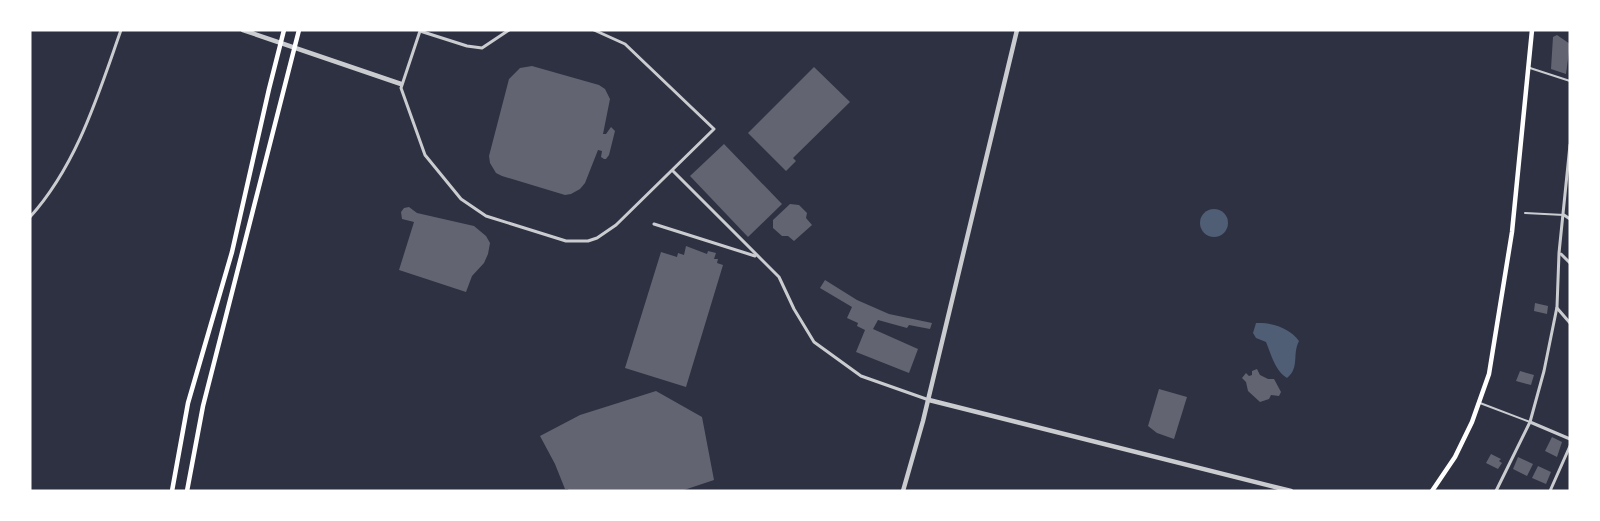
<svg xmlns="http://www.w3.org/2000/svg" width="1600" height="521" font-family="Ubuntu,sans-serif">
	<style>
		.water { fill: #4f5d75 }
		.building { fill: #626471 }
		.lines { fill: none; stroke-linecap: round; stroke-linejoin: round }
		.pedestrian { stroke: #caccd0; stroke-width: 2 }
		.minor { stroke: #caccd0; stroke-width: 3 }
		.tertiary { stroke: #caccd0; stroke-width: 4.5 }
		.secondary { stroke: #fff; stroke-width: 4.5 }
	</style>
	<rect width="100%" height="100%" fill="#2d3142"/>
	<g class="water">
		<circle cx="1214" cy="223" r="14"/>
		<path d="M1256,323C1271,322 1290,328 1299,341C1292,354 1300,368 1287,378C1275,371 1271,354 1266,342L1256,338L1253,333Z"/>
	</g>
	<g class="building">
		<polygon points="1557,35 1570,44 1566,74 1551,69 1553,37"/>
		<polygon points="532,66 599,85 605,89 610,99 603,134 606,134 611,127 615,131 609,155 606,159 604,159 601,157 602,151 598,150 585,183 580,189 571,194 565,195 502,176 496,173 490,163 489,156 509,79 520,68"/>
		<polygon points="814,67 850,102 793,158 796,161 786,171 748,133"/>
		<polygon points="724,144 782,204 748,237 690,176"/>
		<polygon points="790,204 799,205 807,213 806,218 812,225 794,241 788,236 782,236 773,228 773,220"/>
		<polygon points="409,207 417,213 474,226 486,236 490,243 488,254 484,263 472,276 466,292 399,270 414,222 402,219 401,212 404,208"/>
		<polygon points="686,246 707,254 708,251 716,253 714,259 718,259 717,263 723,265 686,387 625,368 661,252 677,257 678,253 684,255"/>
		<polygon points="825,280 857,300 889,314 932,323 930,329 909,325 907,328 878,320 873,329 918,349 909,373 856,352 865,330 857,326 858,323 847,318 852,307 820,288"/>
		<polygon points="1535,303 1548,306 1547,314 1534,311"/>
		<polygon points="1257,369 1260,375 1268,379 1274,379 1281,392 1279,396 1271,395 1269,399 1260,402 1248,391 1246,382 1242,378 1246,373 1249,376 1252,375 1252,371"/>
		<polygon points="1520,371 1534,375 1531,385 1516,381"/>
		<polygon points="1159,389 1187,397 1174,439 1157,433 1148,426"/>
		<polygon points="656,391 702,417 714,480 681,491 569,491 568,489 565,489 555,464 540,436 580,415"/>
		<polygon points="1552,437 1562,442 1557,457 1545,451"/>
		<polygon points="1491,454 1501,459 1499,461 1502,463 1498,469 1486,463"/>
		<polygon points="1518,457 1533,464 1527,476 1513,469"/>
		<polygon points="1538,466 1551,472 1546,484 1532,478"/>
	</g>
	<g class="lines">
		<g class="pedestrian">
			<polyline points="1530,68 1570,81"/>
			<polyline points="1525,213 1564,215"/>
			<polyline points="1480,403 1530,422"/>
		</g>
		<g class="minor">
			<polyline points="509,30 482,48 467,46 420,31 401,88 425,155 461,199 486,216 566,241 588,241 597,238 616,225 714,129 625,44 594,30"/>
			<polyline points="673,171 779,277 794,309 814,342 861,376 929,400"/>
			<polyline points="1564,215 1570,219"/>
			<path d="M30,217C77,165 98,95 121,30"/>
			<polyline points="654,224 755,256"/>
			<polyline points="1561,254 1570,263"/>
			<polyline points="1557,308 1570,323"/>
			<polyline points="1530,422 1570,439"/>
			<polyline points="1496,491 1530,422 1544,371 1557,307 1559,253 1570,145"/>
			<polyline points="1550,491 1570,446"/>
		</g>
		<g class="tertiary">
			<polyline points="243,30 401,84"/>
			<polyline points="929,400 1291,491"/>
			<polyline points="903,491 923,421 1017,30"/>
		</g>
		<g class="secondary">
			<polyline points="172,491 188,403 232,252 269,89 284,30"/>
			<polyline points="187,491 203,406 299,30"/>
			<polyline points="1432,491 1455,457 1472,422 1489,374 1512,232 1532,30"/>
		</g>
	</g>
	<rect width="1600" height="521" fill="none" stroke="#ffffff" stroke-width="63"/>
</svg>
